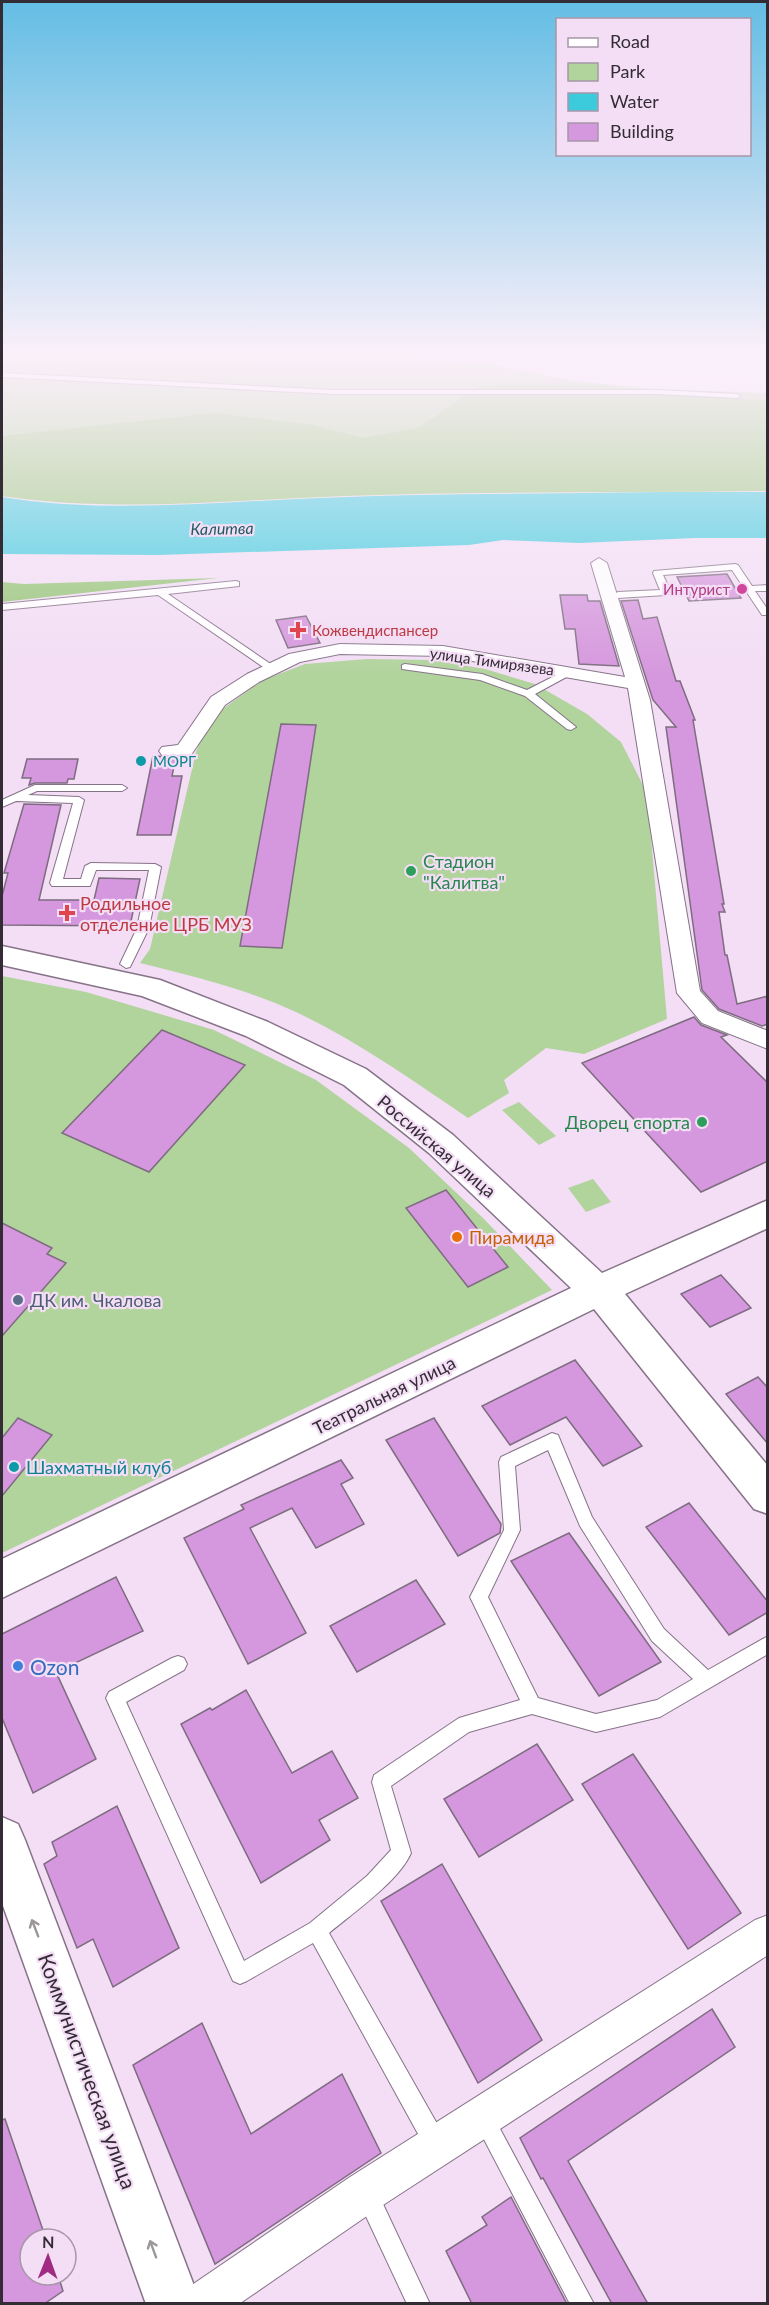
<svg xmlns="http://www.w3.org/2000/svg" width="769" height="2305" font-family="Lato,sans-serif">
	<style>
		.green { fill: #b1d39c }
		.forest { fill: #95c576 }
		.water { fill: #3ccadd }
		.building { fill: #d597dd; stroke: #7e6c80; stroke-width: 1.5 }
		.lines { fill: none; stroke-linecap: round; stroke-linejoin: round }
		.service-casing { stroke: #867388; stroke-width: 2 }
		.minor-casing { stroke: #867388; stroke-width: 2 }
		.tertiary-casing { stroke: #867388; stroke-width: 3 }
		.secondary-casing { stroke: #867388; stroke-width: 3 }
		.service { fill: #fff; fill-rule: evenodd }
		.minor { fill: #fff; fill-rule: evenodd }
		.tertiary { fill: #fff; fill-rule: evenodd }
		.secondary { fill: #fff; fill-rule: evenodd }
		.oneway { stroke: #9a969a }
		.hotel-dot { fill: #d1479c; stroke: #f3def5; stroke-width: 2 }
		.health-dot { fill: #e0444e; stroke: #f3def5; stroke-width: 2 }
		.culture-dot { fill: #0f9aa8; stroke: #f3def5; stroke-width: 2 }
		.leisure-dot { fill: #2e9e5b; stroke: #f3def5; stroke-width: 2 }
		.food-dot { fill: #e8710a; stroke: #f3def5; stroke-width: 2 }
		.service-dot { fill: #5c6f8a; stroke: #f3def5; stroke-width: 2 }
		.shop-dot { fill: #3f7fe0; stroke: #f3def5; stroke-width: 2 }
		.labels { text-anchor: middle; dominant-baseline: central; stroke-width: 4.5; stroke-linejoin: round; paint-order: stroke }
		.far-hotel-label { font-size: 15px; fill: #b23c85; stroke: #f3def5; text-anchor: end }
		.far-health-label { font-size: 15px; fill: #be3a42; stroke: #f3def5; text-anchor: start }
		.far-street-label { font-size: 15px; fill: #342c35; stroke: #f3def5 }
		.far-culture-label { font-size: 15px; fill: #0d838f; stroke: #f3def5; text-anchor: start }
		.far-water-label { font-size: 16px; font-style: italic; fill: #215a62; stroke: #f3def5 }
		.leisure-label { font-size: 18px; fill: #27864d; stroke: #f3def5; text-anchor: start }
		.health-label { font-size: 18px; fill: #be3a42; stroke: #f3def5; text-anchor: start }
		.street-label { font-size: 18px; fill: #342c35; stroke: #f3def5 }
		.food-label { font-size: 18px; fill: #c56008; stroke: #f3def5; text-anchor: start }
		.service-label { font-size: 18px; fill: #4e5e75; stroke: #f3def5; text-anchor: start }
		.culture-label { font-size: 18px; fill: #0d838f; stroke: #f3def5; text-anchor: start }
		.near-shop-label { font-size: 21px; fill: #366cbe; stroke: #f3def5; text-anchor: start }
		.near-street-label { font-size: 21px; fill: #342c35; stroke: #f3def5 }
	</style>
	<rect width="100%" height="100%" fill="#f3def5"/>
	<g class="green">
		<polygon points="2,355 370,356 489,364 574,381 656,389 767,393 767,487 443,491 178,503 78,503 2,496"/>
		<path d="M367,659L433,660L485,669L535,684L587,714L621,742L647,793L667,1019L584,1054L546,1048L504,1080L509,1093L468,1118C412,1080 357,1041 296,1012C247,989 192,976 140,963L150,949L196,752L204,732L217,713L263,680L305,664Z"/>
		<polygon points="2,976 86,992 214,1030 316,1080 409,1148 483,1218 552,1290 2,1553"/>
		<polygon points="519,1102 556,1136 539,1145 502,1110"/>
		<polygon points="593,1179 611,1202 586,1212 568,1188"/>
	</g>
	<g class="forest">
		<path d="M590,384L710,397L767,401V491C627,493 486,491 346,496C231,500 115,513 2,496V436L214,413L313,425L363,438L418,428L480,386Z"/>
		<polygon points="218,578 2,602 2,582 24,584"/>
	</g>
	<path class="water" d="M662,492H767V538H695L579,543L503,540L469,545L159,555L2,554V497C106,514 215,502 320,498C434,493 548,494 662,492Z"/>
	<g class="building">
		<polygon points="727,574 741,598 689,601 677,577"/>
		<polygon points="560,595 587,595 588,601 600,601 619,666 579,664 575,629 565,629"/>
		<polygon points="638,600 643,619 657,617 676,681 680,681 695,720 693,720 724,904 722,904 725,912 719,912 725,955 727,955 737,1004 768,996 768,1024 762,1026 719,1009 702,990 666,727 676,727 653,700 621,601"/>
		<polygon points="306,616 320,643 288,648 276,620"/>
		<polygon points="281,724 316,725 282,948 240,946"/>
		<polygon points="153,756 176,757 172,776 182,776 171,835 137,835"/>
		<polygon points="27,759 78,759 74,779 68,779 67,783 35,783 29,785 31,778 22,778"/>
		<polygon points="24,804 61,805 39,900 94,900 99,878 140,879 130,926 2,925 2,896 8,873 4,873"/>
		<polygon points="694,1017 701,1025 727,1035 721,1037 768,1083 768,1161 701,1192 582,1063"/>
		<polygon points="162,1030 245,1065 149,1172 62,1133"/>
		<polygon points="446,1190 508,1267 468,1287 406,1208"/>
		<polygon points="2,1223 52,1248 47,1254 66,1263 2,1336"/>
		<polygon points="721,1275 751,1308 710,1327 681,1294"/>
		<polygon points="575,1360 642,1446 603,1466 566,1417 510,1445 482,1406"/>
		<polygon points="758,1377 768,1388 768,1444 726,1394"/>
		<polygon points="18,1418 52,1435 2,1496 2,1438"/>
		<polygon points="434,1418 501,1524 500,1533 458,1556 386,1440"/>
		<polygon points="341,1460 353,1478 341,1484 364,1524 316,1548 292,1508 250,1528 306,1633 248,1664 184,1538 244,1509 241,1505"/>
		<polygon points="689,1503 768,1602 768,1612 729,1635 646,1527"/>
		<polygon points="569,1533 661,1662 599,1696 511,1561"/>
		<polygon points="116,1577 143,1631 56,1672 96,1759 33,1793 2,1718 2,1634"/>
		<polygon points="416,1580 445,1624 357,1672 330,1626"/>
		<polygon points="246,1690 292,1773 332,1751 358,1798 319,1820 330,1840 261,1883 181,1724 210,1708 212,1710"/>
		<polygon points="537,1744 573,1800 479,1857 444,1799"/>
		<polygon points="633,1754 741,1913 688,1949 582,1784"/>
		<polygon points="117,1806 179,1948 113,1987 93,1939 77,1948 44,1864 57,1856 52,1842"/>
		<polygon points="442,1864 542,2040 478,2083 381,1901"/>
		<polygon points="712,2009 735,2047 568,2161 648,2304 612,2304 543,2178 541,2179 520,2138"/>
		<polygon points="202,2023 251,2134 342,2074 381,2153 215,2264 133,2065"/>
		<polygon points="5,2119 46,2239 30,2239 30,2275 58,2275 63,2291 44,2304 2,2304 2,2120"/>
		<polygon points="511,2197 567,2304 472,2304 446,2251 487,2225 482,2217"/>
	</g>
	<g class="lines">
		<g class="service-casing">
			<g id="service">
				<polygon points="2,373 334,390 658,390 737,394 741,396 737,398 658,394 334,394 2,377"/>
				<polygon points="735,564 738,565 752,586 768,585 768,591 755,591 768,610 768,615 762,615 732,570 663,575 671,592 666,595 618,598 613,595 618,592 660,590 653,573 654,571"/>
				<polygon points="236,581 239,582 239,586 168,594 275,667 275,671 269,671 158,595 2,610 2,604"/>
				<polygon points="405,664 482,674 527,690 566,670 572,670 572,674 535,694 576,727 571,730 567,729 525,696 480,680 402,669 402,665"/>
				<polygon points="35,785 122,785 127,788 122,791 37,791 28,795 79,797 84,800 63,879 81,879 85,866 91,863 155,864 161,867 149,928 130,967 126,968 120,964 137,928 149,870 96,870 90,886 52,886 50,883 73,803 16,801 2,807 2,800"/>
				<path d="M552,1433L558,1435L592,1517L664,1629L708,1670L768,1636V1654L660,1717L596,1732L532,1714L469,1732L391,1786L411,1853C399,1881 353,1913 329,1933L444,2136L447,2144L444,2152L436,2155L428,2152L313,1943L247,1981L240,1984L233,1981L106,1698L109,1692L172,1658L178,1656L184,1658L187,1664L184,1670L126,1702L244,1961L310,1923L367,1876L391,1850L372,1782L374,1775L459,1718L520,1700L470,1597L504,1530L499,1462L501,1457ZM548,1450L580,1526L652,1641L693,1679L657,1700L596,1714L538,1698L488,1597L520,1530L515,1466Z"/>
				<polygon points="484,2108 491,2112 594,2304 570,2304 477,2126 473,2119 477,2112"/>
				<polygon points="367,2184 375,2187 430,2304 407,2304 356,2195 359,2187"/>
			</g>
		</g>
		<g class="minor-casing">
			<g id="minor">
				<polygon points="599,558 607,563 650,700 700,991 718,1011 768,1031 768,1049 702,1023 677,993 628,688 443,656 340,654 300,662 259,682 225,705 191,755 162,755 159,751 162,747 178,745 211,697 247,674 289,654 340,644 443,646 625,677 591,563"/>
				<polygon points="768,1915 768,1955 380,2207 239,2304 180,2304 186,2289 350,2177 755,1920"/>
			</g>
		</g>
		<g class="tertiary-casing">
			<polygon id="tertiary" points="2,946 160,980 268,1022 366,1069 453,1135 602,1273 768,1200 768,1228 625,1294 768,1466 768,1514 754,1509 594,1309 2,1598 2,1559 571,1288 429,1153 344,1085 246,1036 142,996 2,965"/>
		</g>
		<g class="secondary-casing">
			<polygon id="secondary" points="2,1817 18,1824 25,1840 201,2304 146,2304 2,1903"/>
		</g>
		<use href="#service" class="service"/>
		<use href="#minor" class="minor"/>
		<use href="#tertiary" class="tertiary"/>
		<use href="#secondary" class="secondary"/>
	</g>
	<defs><path id="oneway-shaft" d="M-6 0H5M1.5-3L5.5 0L1.5 3" fill="none" stroke-width="1.6" stroke-linecap="round" stroke-linejoin="round" transform="scale(1.5)"/></defs>
	<g class="oneway">
		<use href="#oneway-shaft" transform="translate(35 1928) rotate(-111)"/>
		<use href="#oneway-shaft" transform="translate(153 2249) rotate(-110)"/>
	</g>
	<linearGradient id="sky" x2="0" y2="1"><stop stop-color="#63bde4"/><stop offset="0.52" stop-color="#faf0fa"/><stop offset="1" stop-color="#faf0fa" stop-opacity="0"/></linearGradient>
	<rect width="769" height="678" fill="url(#sky)"/>
	<circle class="hotel-dot" cx="742" cy="589" r="6"/>
	<g class="health-dot">
		<path d="M295 621h6v6h6v6h-6v6h-6v-6h-6v-6h6z"/>
		<path d="M64 904h6v6h6v6h-6v6h-6v-6h-6v-6h6z"/>
	</g>
	<g class="culture-dot">
		<circle cx="141" cy="761" r="6"/>
		<circle cx="14" cy="1467" r="6"/>
	</g>
	<g class="leisure-dot">
		<circle cx="411" cy="871" r="6"/>
		<circle cx="702" cy="1122" r="6"/>
	</g>
	<circle class="food-dot" cx="457" cy="1237" r="6"/>
	<circle class="service-dot" cx="18" cy="1300" r="6"/>
	<circle class="shop-dot" cx="18" cy="1666" r="6"/>
	<g class="labels">
		<g class="far-hotel-label">
			<text x="730" y="589">Интурист</text>
		</g>
		<g class="far-health-label">
			<text x="312" y="630">Кожвендиспансер</text>
		</g>
		<g class="far-street-label">
			<text transform="translate(492 661) rotate(8)">улица Тимирязева</text>
		</g>
		<g class="far-culture-label">
			<text x="153" y="761">МОРГ</text>
		</g>
		<g class="far-water-label">
			<text transform="translate(222 528) rotate(-1)">Калитва</text>
		</g>
		<g class="leisure-label">
			<text x="423" y="861">Стадион<tspan x="423" dy="21">"Калитва"</tspan></text>
			<text x="690" y="1122" text-anchor="end">Дворец спорта</text>
		</g>
		<g class="health-label">
			<text x="80" y="903">Родильное<tspan x="80" dy="21">отделение ЦРБ МУЗ</tspan></text>
		</g>
		<g class="street-label">
			<text transform="translate(437 1146) rotate(40)">Российская улица</text>
			<text transform="translate(384 1395) rotate(-26)">Театральная улица</text>
		</g>
		<g class="food-label">
			<text x="469" y="1237">Пирамида</text>
		</g>
		<g class="service-label">
			<text x="30" y="1300">ДК им. Чкалова</text>
		</g>
		<g class="culture-label">
			<text x="26" y="1467">Шахматный клуб</text>
		</g>
		<g class="near-shop-label">
			<text x="30" y="1666">Ozon</text>
		</g>
		<g class="near-street-label">
			<text transform="translate(88 2071) rotate(70)">Коммунистическая улица</text>
		</g>
	</g>
	<rect width="769" height="2305" fill="none" stroke="#342c35" stroke-width="6"/>
	<rect x="556" y="18" width="195" height="138" fill="#f3def5" stroke="#a797a8" stroke-width="1.5"/>
	<rect x="568" y="38" width="30" height="9" fill="#ffffff" stroke="#a797a8" stroke-width="1.5"/>
	<text x="610" y="48" font-size="18" fill="#342c35">Road</text>
	<rect x="568" y="63" width="30" height="18" fill="#b1d39c" stroke="#a797a8" stroke-width="1.5"/>
	<text x="610" y="78" font-size="18" fill="#342c35">Park</text>
	<rect x="568" y="93" width="30" height="18" fill="#3ccadd" stroke="#a797a8" stroke-width="1.5"/>
	<text x="610" y="108" font-size="18" fill="#342c35">Water</text>
	<rect x="568" y="123" width="30" height="18" fill="#d597dd" stroke="#a797a8" stroke-width="1.5"/>
	<text x="610" y="138" font-size="18" fill="#342c35">Building</text>
	<g transform="translate(48 2257) rotate(1)"><circle r="28" fill="#f3def5" stroke="#a797a8" stroke-width="1.5"/>
	<path d="M0-4.5L10 22L0 15L-10 22Z" fill="#a12a82"/>
	<text y="-9" font-size="16" font-weight="bold" text-anchor="middle" fill="#342c35">N</text>
	</g>
</svg>
